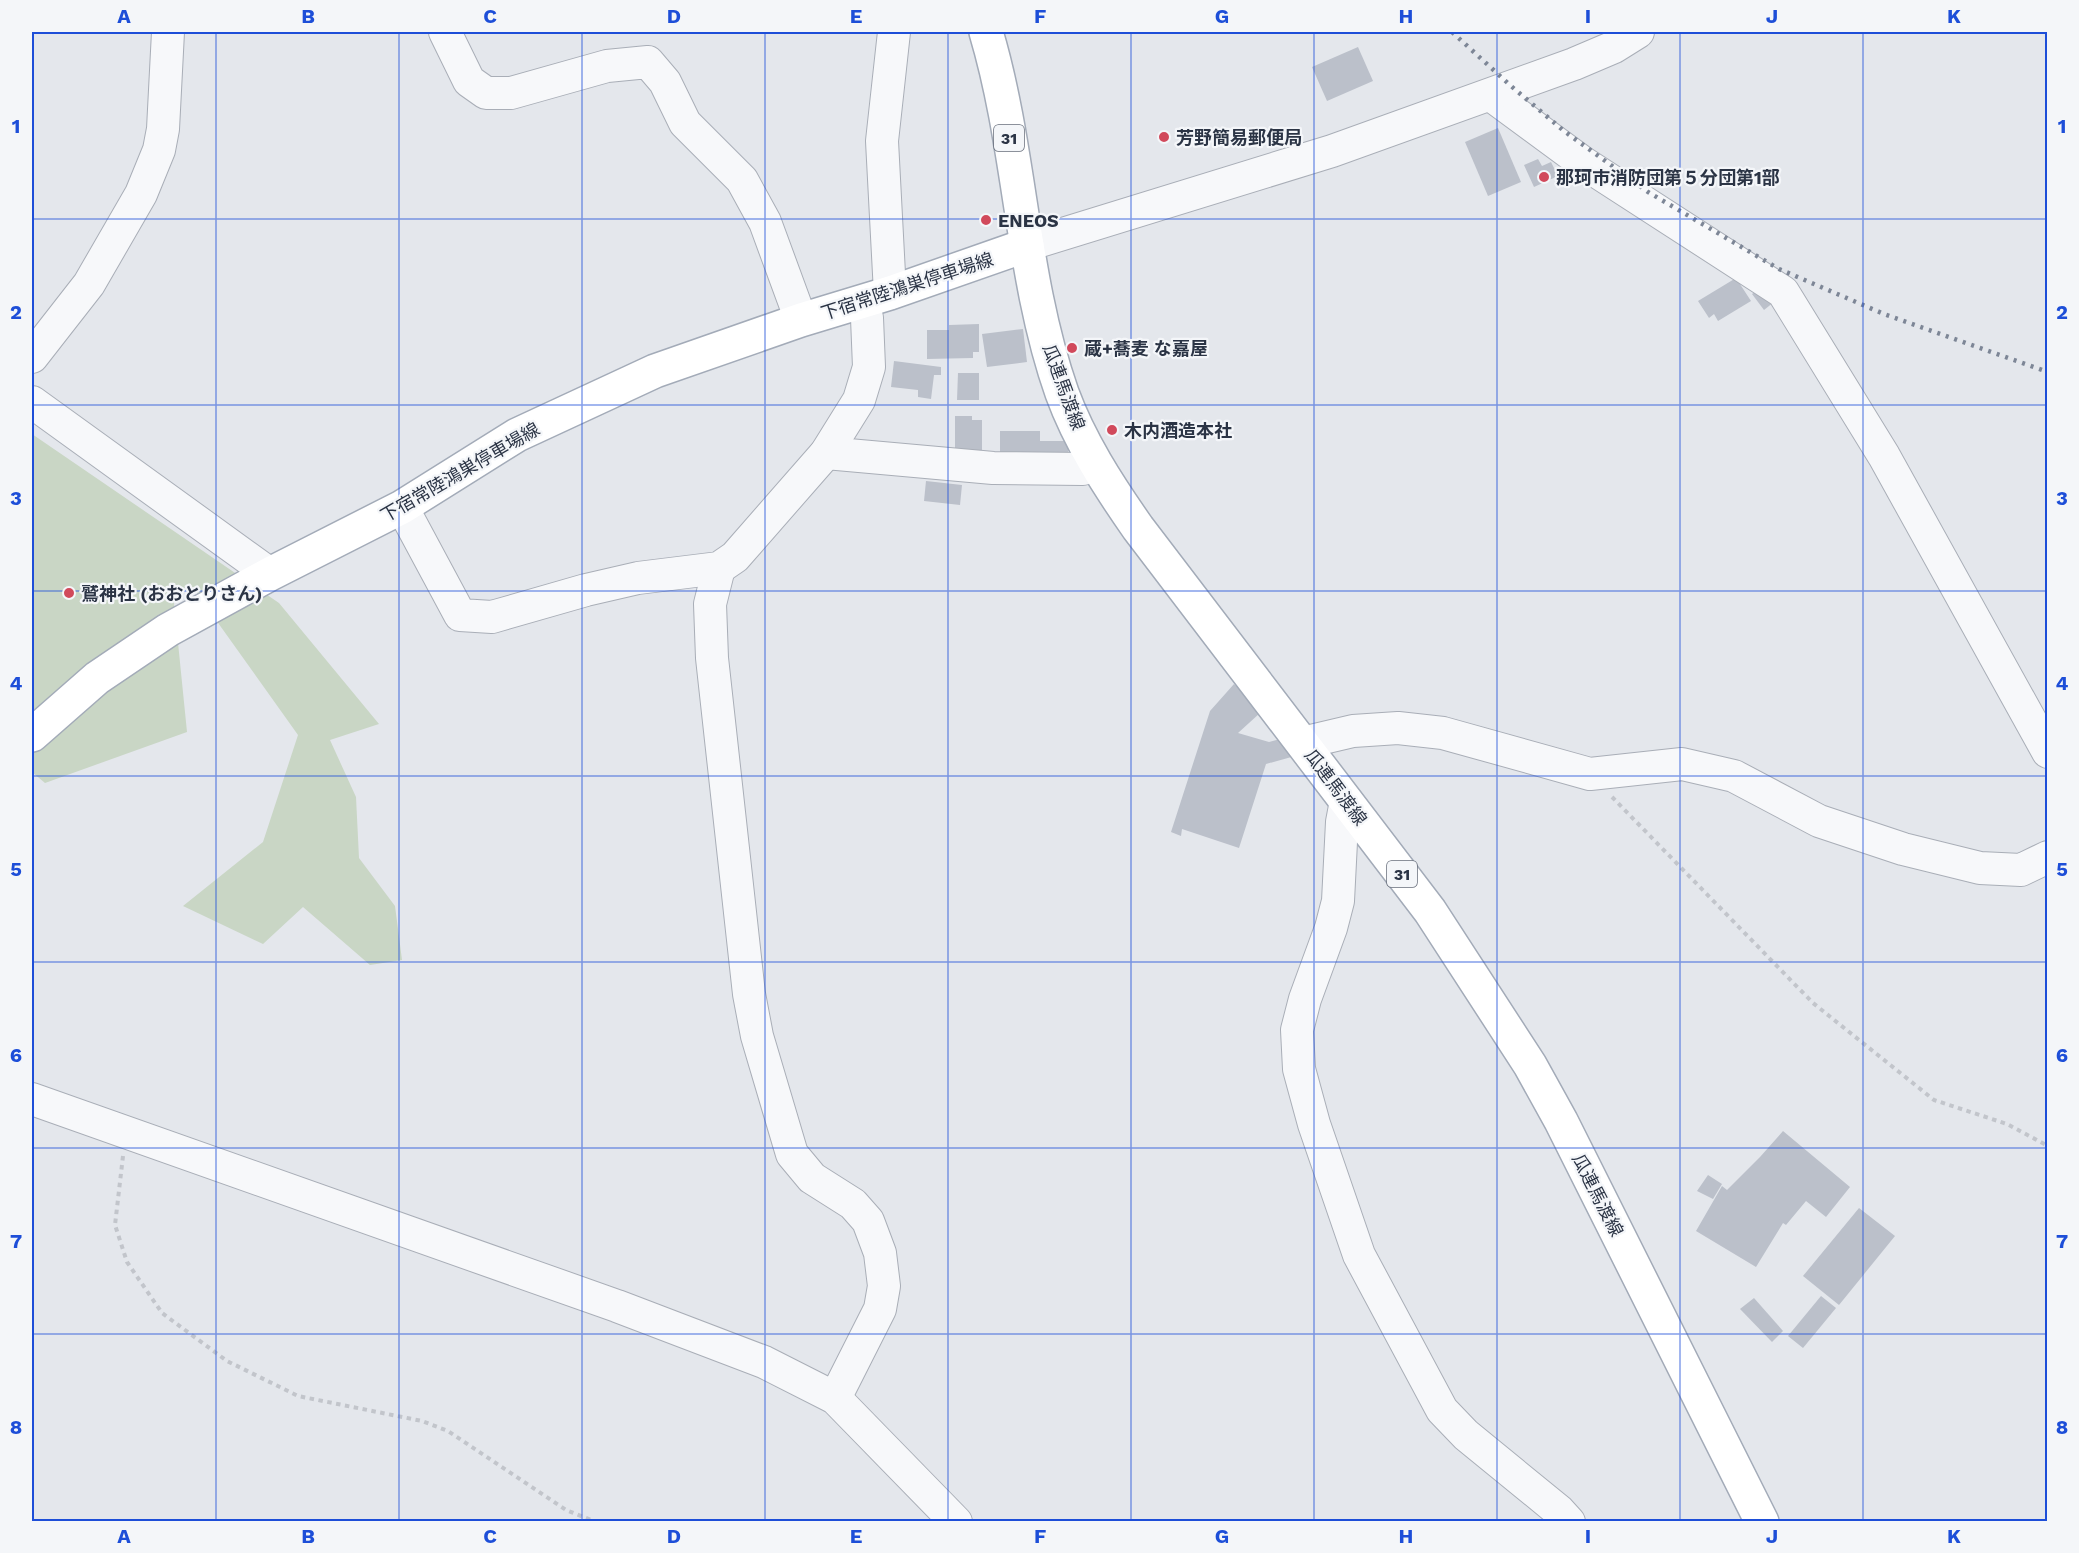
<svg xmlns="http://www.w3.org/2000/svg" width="2079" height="1553" font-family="'Work Sans','Noto Sans JP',sans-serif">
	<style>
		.green { fill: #c9d6c5 }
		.building { fill: #bbc0ca }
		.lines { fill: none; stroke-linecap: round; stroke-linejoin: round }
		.minor-casing { stroke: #a9aeb7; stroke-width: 34 }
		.major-casing { stroke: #a3abb8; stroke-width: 36 }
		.path { stroke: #c2c5cb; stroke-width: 4; stroke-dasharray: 4.5 4.5; stroke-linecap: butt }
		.minor { stroke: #f7f8fa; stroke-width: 32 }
		.major { stroke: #fff; stroke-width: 33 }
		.rail { stroke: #7d8696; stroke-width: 4.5; stroke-dasharray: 3 6; stroke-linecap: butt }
		.grid { fill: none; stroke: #1d4ed8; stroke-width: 1.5; stroke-opacity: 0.55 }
		.poi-dot { fill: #d1495b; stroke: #f4f6f9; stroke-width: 2 }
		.labels { text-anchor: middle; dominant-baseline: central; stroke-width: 4.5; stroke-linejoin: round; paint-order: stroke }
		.shield { fill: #f4f6f9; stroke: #676e7b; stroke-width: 1.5 }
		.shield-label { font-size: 16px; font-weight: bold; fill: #2b3445 }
		.poi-label { font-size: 18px; font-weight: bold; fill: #2b3445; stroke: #f4f6f9; text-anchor: start }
		.street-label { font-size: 18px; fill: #2b3445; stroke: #f4f6f9 }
		.neatline { fill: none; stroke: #1d4ed8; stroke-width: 2 }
		.grid-label { font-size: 20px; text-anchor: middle; font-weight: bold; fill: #1d4ed8 }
	</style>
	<rect width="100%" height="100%" fill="#e4e7ec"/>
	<polygon class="green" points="32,434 279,603 379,724 330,740 356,797 359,858 395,906 402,960 370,965 303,907 263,944 183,906 263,842 298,735 191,585 173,593 187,732 45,783 32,772"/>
	<g class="building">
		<polygon points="1358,47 1373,81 1327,101 1312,67"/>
		<polygon points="1498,128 1521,182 1488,196 1465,142"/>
		<polygon points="1538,159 1542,166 1551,162 1558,176 1534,187 1524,165"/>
		<polygon points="1736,278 1751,301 1718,321 1714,314 1709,318 1698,301"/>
		<polygon points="1762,287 1774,302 1764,310 1752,294"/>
		<polygon points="979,324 979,352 973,352 973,358 927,359 927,330 949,330 949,325"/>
		<polygon points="1023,329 1027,362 987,367 982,334"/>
		<polygon points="894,361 941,367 941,375 934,375 931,399 918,397 918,390 891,387"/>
		<polygon points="958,373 979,373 979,400 957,400"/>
		<polygon points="955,416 972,416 972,420 982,420 982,454 955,454"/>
		<polygon points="1000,431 1040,431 1040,441 1068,441 1068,462 1000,462"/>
		<polygon points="926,481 962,485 960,505 924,501"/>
		<polygon points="1234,684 1250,698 1260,713 1238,733 1269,742 1280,739 1295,756 1266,764 1239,848 1182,829 1181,836 1171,832 1210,711"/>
		<polygon points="1783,1131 1850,1187 1826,1217 1806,1201 1786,1225 1783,1223 1756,1267 1696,1231 1722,1186 1727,1190 1760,1157"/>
		<polygon points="1708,1175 1722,1184 1713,1199 1697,1191"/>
		<polygon points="1859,1208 1895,1236 1839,1305 1803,1276"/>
		<polygon points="1821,1296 1836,1308 1803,1348 1788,1336"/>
		<polygon points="1754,1298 1783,1331 1772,1342 1740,1309"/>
	</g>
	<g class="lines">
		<g class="minor-casing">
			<g id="minor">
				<polyline points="445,32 469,81 486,93 511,93 607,66 648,62 665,82 685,123 742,180 765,222 801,320"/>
				<polyline points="1491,95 1582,162 1783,292 1884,456 2048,752"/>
				<polyline points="1027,245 1332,151 1574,64 1614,47 1638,32"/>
				<polyline points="890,293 882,141 894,32"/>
				<polyline points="32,357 89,284 141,194 159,150 163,129 168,32"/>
				<polyline points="32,402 270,574"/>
				<polyline points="826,453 993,468 1083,469 1096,464"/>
				<polyline points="402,507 460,615 492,617 586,590 638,578 719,568 735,557 826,453 859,400 869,367 867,318 863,302"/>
				<polyline points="719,568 710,604 712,658 749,994 757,1036 792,1154 812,1178 853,1204 868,1221 880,1253 884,1286 880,1309 835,1398"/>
				<polyline points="1302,743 1353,731 1398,728 1443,733 1590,774 1682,764 1734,776 1819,821 1903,849 1980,868 2021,870 2048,857"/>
				<polyline points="1346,801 1342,822 1338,901 1331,928 1305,999 1297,1030 1299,1069 1314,1124 1359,1255 1442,1410 1466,1435 1559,1511 1569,1522"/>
				<polyline points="32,1099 617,1306 764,1362 835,1398 956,1522"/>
			</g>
		</g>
		<g class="major-casing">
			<g id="major">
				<path d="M986,32C1021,149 1021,277 1062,393C1080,442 1108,485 1138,528L1430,911L1530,1065L1561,1121L1762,1522"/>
				<polyline points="32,735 97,678 168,630 270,574 402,507 517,435 655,371 801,320 890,293 1027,245"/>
			</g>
		</g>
		<g class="path">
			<polyline points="1612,797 1813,1003 1934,1100 2007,1124 2048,1146"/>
			<polyline points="123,1156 115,1225 127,1262 162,1313 227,1361 298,1396 422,1421 448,1431 566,1510 596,1522"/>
		</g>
		<use href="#minor" class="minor"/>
		<use href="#major" class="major"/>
		<polyline class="rail" points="1452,32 1511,86 1564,131 1648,192 1779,269 1884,314 2048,372"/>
	</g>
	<path class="grid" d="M216,32V1522M399,32V1522M582,32V1522M765,32V1522M948,32V1522M1131,32V1522M1314,32V1522M1497,32V1522M1680,32V1522M1863,32V1522M32,219H2048M32,405H2048M32,591H2048M32,776H2048M32,962H2048M32,1148H2048M32,1334H2048"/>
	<g class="poi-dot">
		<circle cx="1164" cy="137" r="6"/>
		<circle cx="1544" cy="177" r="6"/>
		<circle cx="986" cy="220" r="6"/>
		<circle cx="1072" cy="348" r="6"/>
		<circle cx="1112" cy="430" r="6"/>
		<circle cx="69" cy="593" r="6"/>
	</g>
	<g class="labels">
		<g class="shield">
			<rect x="994" y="125" width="30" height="26" rx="4.5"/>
			<rect x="1387" y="861" width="30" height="26" rx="4.5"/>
		</g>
		<g class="shield-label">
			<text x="1009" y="138">31</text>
			<text x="1402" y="874">31</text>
		</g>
		<g class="poi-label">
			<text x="1176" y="137">芳野簡易郵便局</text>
			<text x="1556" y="177">那珂市消防団第５分団第1部</text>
			<text x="998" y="220">ENEOS</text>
			<text x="1084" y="348">蔵+蕎麦 な嘉屋</text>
			<text x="1124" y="430">木内酒造本社</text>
			<text x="81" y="593">鷲神社 (おおとりさん)</text>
		</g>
		<g class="street-label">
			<text transform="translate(907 286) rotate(-18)">下宿常陸鴻巣停車場線</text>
			<text transform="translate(1064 387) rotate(70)">瓜連馬渡線</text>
			<text transform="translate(460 472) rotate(-30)">下宿常陸鴻巣停車場線</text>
			<text transform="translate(1336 787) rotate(53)">瓜連馬渡線</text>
			<text transform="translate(1598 1195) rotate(63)">瓜連馬渡線</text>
		</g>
	</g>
	<rect width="2079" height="1553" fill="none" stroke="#f4f6f9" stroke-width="66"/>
	<rect x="33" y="33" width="2013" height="1487" class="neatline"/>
	<g class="grid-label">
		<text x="124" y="23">A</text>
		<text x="308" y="23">B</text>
		<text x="490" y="23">C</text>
		<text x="674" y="23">D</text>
		<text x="856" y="23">E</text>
		<text x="1040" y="23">F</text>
		<text x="1222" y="23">G</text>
		<text x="1406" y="23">H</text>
		<text x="1588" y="23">I</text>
		<text x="1772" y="23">J</text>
		<text x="1954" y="23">K</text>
		<text x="16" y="133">1</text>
		<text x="2062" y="133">1</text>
		<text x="16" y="319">2</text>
		<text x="2062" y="319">2</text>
		<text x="16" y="505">3</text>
		<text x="2062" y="505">3</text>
		<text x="16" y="690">4</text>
		<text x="2062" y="690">4</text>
		<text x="16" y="876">5</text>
		<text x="2062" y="876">5</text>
		<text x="16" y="1062">6</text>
		<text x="2062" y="1062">6</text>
		<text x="16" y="1248">7</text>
		<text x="2062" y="1248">7</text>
		<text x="16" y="1434">8</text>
		<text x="2062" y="1434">8</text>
		<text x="124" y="1543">A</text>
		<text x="308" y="1543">B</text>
		<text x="490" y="1543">C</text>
		<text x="674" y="1543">D</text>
		<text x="856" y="1543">E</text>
		<text x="1040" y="1543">F</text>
		<text x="1222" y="1543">G</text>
		<text x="1406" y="1543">H</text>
		<text x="1588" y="1543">I</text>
		<text x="1772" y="1543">J</text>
		<text x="1954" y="1543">K</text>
	</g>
</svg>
